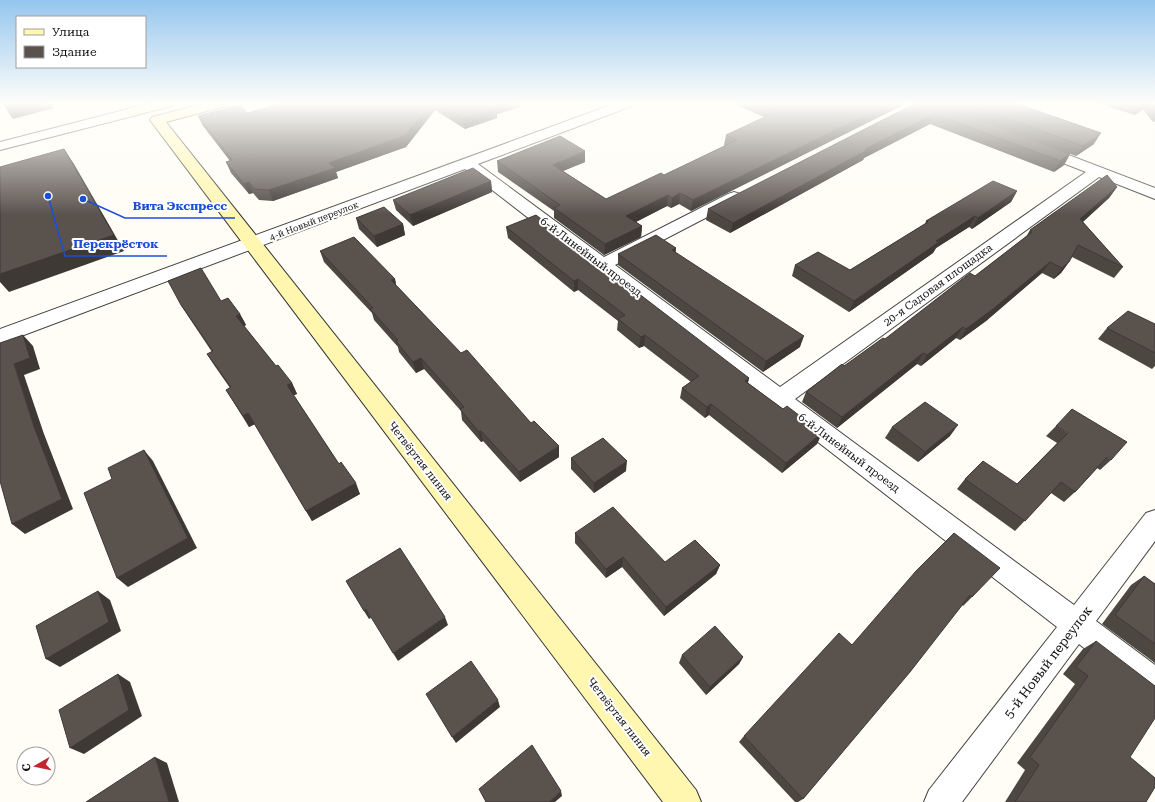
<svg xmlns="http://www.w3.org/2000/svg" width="1155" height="802" font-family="'Roboto Serif',serif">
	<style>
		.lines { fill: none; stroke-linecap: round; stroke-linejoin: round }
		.street-casing { stroke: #444; stroke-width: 2 }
		.secondary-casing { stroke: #333; stroke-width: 2 }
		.street { fill: #fff; fill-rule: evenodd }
		.secondary { fill: #fff6b0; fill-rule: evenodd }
		.wall { fill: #4d4742 }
		.shaded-wall { fill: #3f3936 }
		.building { fill: #5a524d; stroke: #3f3936 }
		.labels { text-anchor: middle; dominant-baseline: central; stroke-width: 4; stroke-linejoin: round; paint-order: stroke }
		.far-street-label { font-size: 9px; fill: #111; stroke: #fff }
		.street-label { font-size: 11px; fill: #111; stroke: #fff }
		.near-street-label { font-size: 13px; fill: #111; stroke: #fff }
		.leader { fill: none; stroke: #1d4ed8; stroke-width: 1.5 }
		.callout-dot { fill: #1d4ed8; stroke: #fff; stroke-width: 1.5 }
		.callout-label { font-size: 12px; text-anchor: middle; font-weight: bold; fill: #1d4ed8; stroke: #fff; stroke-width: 4; stroke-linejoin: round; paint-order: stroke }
	</style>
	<rect width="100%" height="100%" fill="#fffdf5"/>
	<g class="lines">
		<g class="street-casing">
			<g id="street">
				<polygon points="616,103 634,103 632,106 478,164 604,257 728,194 734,192 740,194 742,197 740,200 615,265 780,387 1086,172 1035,152 1033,149 1035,146 1045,146 1155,188 1155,199 1099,177 795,399 1074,605 1146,513 1155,510 1155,541 1096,621 1155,665 1155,699 1144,695 1079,644 962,802 924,802 929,790 1057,627 465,169 0,344 0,329"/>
				<polygon points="132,108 137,109 139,112 137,115 0,150 0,142"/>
			</g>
		</g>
		<g class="secondary-casing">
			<g id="secondary">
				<polygon points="153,103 174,103 172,106 132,116 127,115 125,112 127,109"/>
				<polygon points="207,103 228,103 226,106 166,122 696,790 701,802 663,802 150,120 152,117"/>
			</g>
		</g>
		<use href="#street" class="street"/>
		<use href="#secondary" class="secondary"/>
	</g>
	<g class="wall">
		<polygon points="283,103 520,103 520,107 497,114 497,118 465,129 435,110 406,147 336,172 338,178 273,201 259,200 253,193 249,194 231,173 226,162 230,161 203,126 198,116 247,113"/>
		<polygon points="732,103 907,103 691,211 679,204 671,208 667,206 636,222 642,226 641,237 604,255 554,218 554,211 498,172 497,161 585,162 563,171 606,199 664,175 725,146 724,145 726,135 764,117"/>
		<polygon points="916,103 1070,154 1064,165 1054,172 930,124 864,158 863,160 730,233 706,220 708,209"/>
		<polygon points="935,103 1015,103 1094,144 1076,156"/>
		<polygon points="1097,103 1155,103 1155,122 1152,121 1143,109 1135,115"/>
		<polygon points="491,181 492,192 413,226 396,210 393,200"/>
		<polygon points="1117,187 1109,198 1083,222 1123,267 1114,278 1072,257 1069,262 1061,273 1054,279 1042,273 986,321 960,340 956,338 921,366 917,364 837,428 802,402 806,392 885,339 975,276 1026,237 1030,230"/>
		<polygon points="1017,191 1011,202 972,229 969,227 936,248 933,253 849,312 792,276 795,265 850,270 925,224 926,221"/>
		<polygon points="356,218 403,224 405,235 377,247 359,229"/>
		<polygon points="506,227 749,378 748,383 783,409 822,433 817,444 782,473 709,415 705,418 680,398 682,388 691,382 644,346 639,348 617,330 618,321 578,290 574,292 508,238"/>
		<polygon points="676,248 675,252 800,347 763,372 618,265 618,254"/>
		<polygon points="320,251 395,279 396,285 559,457 520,482 483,441 481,442 462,420 461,411 424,369 416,373 399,352 398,347 374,320 372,313 324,262"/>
		<polygon points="221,301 240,314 246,325 244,326 276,366 292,383 297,394 293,395 339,464 360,494 312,521 255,424 249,427 226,390 230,388 214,365 207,354 212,352 188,316 181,305"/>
		<polygon points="1155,324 1155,366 1152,369 1098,339 1107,328"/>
		<polygon points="1056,426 1111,460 1100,470 1097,468 1075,492 1064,502 1051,493 1015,531 957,489 965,479 1017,484 1057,443 1046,436"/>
		<polygon points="892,427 950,436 918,462 885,438"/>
		<polygon points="571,458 626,471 594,493 571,469"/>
		<polygon points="575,533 665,562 720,565 716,574 664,616 622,567 606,578 575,543"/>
		<polygon points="954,533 972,597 963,606 962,605 803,799 798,802 795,802 739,742 744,736 852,645"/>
		<polygon points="1144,576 1155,584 1155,663 1102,624 1131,585"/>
		<polygon points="1096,641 1130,757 1146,802 1005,802 1025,770 1017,763 1075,684 1063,674 1083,649"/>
		<polygon points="682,655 743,657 739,664 706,695 679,663"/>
	</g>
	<g class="shaded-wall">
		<polygon points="2,103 51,103 54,108 13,119"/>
		<polygon points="432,103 434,103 435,110 406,147 336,172 338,178 273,201 269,190 329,163"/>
		<polygon points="501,103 520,103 520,107 497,114 497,118 465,129 463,119 493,105"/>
		<polygon points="891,103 907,103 691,211 693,200"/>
		<polygon points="1145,103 1148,103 1143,109 1135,115 1141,105"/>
		<polygon points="934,114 930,124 864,158 863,160 730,233 733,223 865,149"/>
		<polygon points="1101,133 1094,144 1076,156 1083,146"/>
		<polygon points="64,149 74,164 124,251 9,292 0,282 0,274"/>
		<polygon points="585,151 585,162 553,175 553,165"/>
		<polygon points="1070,154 1064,165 1054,172 1060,161"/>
		<polygon points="491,181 492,192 413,226 410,215"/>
		<polygon points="249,182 253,193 249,194 244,184"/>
		<polygon points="1117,187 1109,198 1073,230 1080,219"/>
		<polygon points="1017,191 1011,202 972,229 978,218"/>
		<polygon points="680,193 679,204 671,208 672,198"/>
		<polygon points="668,195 667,206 626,227 626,216"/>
		<polygon points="975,216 969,227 936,248 933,253 849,312 854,301 936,241"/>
		<polygon points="403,224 405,235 377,247 374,236"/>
		<polygon points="642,226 641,237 604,255 605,244"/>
		<polygon points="676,248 675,259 672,250"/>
		<polygon points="1050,262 1042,273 986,321 960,340 966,329"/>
		<polygon points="1069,262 1061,273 1054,279 1062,268"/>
		<polygon points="395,279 397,290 391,280"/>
		<polygon points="578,279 578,290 574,292 574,281"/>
		<polygon points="240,314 246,325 242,327 236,316"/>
		<polygon points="963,327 956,338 921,366 927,355"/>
		<polygon points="23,335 33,346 40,369 24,375 44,434 73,509 25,534 12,524 33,424 14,364"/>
		<polygon points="645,335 644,346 639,348 641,337"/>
		<polygon points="804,336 800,347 763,372 766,361"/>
		<polygon points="923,353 917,364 837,428 842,417"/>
		<polygon points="421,358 424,369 416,373 413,362"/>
		<polygon points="749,378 746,389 745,381"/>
		<polygon points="292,383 297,394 292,396 287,385"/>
		<polygon points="711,404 709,415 705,418 707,407"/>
		<polygon points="248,413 255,424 249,427 243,416"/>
		<polygon points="958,425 950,436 918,462 925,452"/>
		<polygon points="481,431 483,441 481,442 479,432"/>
		<polygon points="822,433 817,444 782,473 786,463"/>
		<polygon points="559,446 559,457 520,482 519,472"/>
		<polygon points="144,450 153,461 197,548 128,587 117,578"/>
		<polygon points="627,461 626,471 594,493 594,483"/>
		<polygon points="356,483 360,494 312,521 306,511"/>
		<polygon points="623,557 622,567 606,578 606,569"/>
		<polygon points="720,565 716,574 664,616 666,607"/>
		<polygon points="98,591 110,600 121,631 60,667 46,659"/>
		<polygon points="366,609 371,618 369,619 364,611"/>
		<polygon points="445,617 448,625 398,661 393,653"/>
		<polygon points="743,657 739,664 706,695 710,687"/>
		<polygon points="118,674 130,682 142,716 84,754 70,748"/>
		<polygon points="498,700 500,707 456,743 452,737"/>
		<polygon points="155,757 167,763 179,802 169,802"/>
		<polygon points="561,791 562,796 555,802 549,802"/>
	</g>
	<g class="building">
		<polygon points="283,103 432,103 404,136 329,163 335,168 269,190 254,189 249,182 244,184 226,162 232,160 198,116 240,105 247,113"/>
		<polygon points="437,103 501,103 493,105 496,108 463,119"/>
		<polygon points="756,103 891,103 693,200 680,193 672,198 668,195 626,216 642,226 605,244 554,208 560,205 497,161 560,136 585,151 553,165 606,199 661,173 664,175 737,140 726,135 776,112"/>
		<polygon points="916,103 934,103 1070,154 1060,161 934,114 865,149 867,150 733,223 708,209"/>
		<polygon points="966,103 1015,103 1101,133 1083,146"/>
		<polygon points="1133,103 1145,103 1141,105"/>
		<polygon points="64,149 114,235 0,274 0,167"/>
		<polygon points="473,168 491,181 410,215 393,200"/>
		<polygon points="1107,175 1117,187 1080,219 1123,267 1078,245 1069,262 1062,268 1050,262 993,309 966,329 963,327 927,355 923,353 842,417 806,392 842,364 844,366 883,338 885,339 970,273 975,276 1032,232 1030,230"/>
		<polygon points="993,181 1017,191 978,218 975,216 936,241 939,242 854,301 795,265 818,252 850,270 928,222 926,221"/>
		<polygon points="384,207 403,224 374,236 356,218"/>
		<polygon points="536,215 749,378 745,381 783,409 787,406 822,433 786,463 711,404 707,407 682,388 699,376 645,335 641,337 618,319 625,315 578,279 574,281 506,227"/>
		<polygon points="656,235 676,248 672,250 804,336 766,361 618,254"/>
		<polygon points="354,237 395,279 391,280 461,353 467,350 531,423 534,421 559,446 519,472 481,431 479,432 460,409 464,407 421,358 413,362 396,341 398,340 370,309 373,308 320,251"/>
		<polygon points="201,268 221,301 228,298 240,314 236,316 276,366 278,365 292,383 287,385 339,464 341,462 356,483 306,511 248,413 243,416 226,390 231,387 207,354 213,351 181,305 168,281"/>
		<polygon points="1128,311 1155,324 1155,353 1107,328"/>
		<polygon points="23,335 30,358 14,364 33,424 62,499 12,524 0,481 0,343"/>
		<polygon points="925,402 958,425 925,452 892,427"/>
		<polygon points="1072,409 1127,442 1111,460 1107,457 1075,492 1061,482 1025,521 965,479 983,461 1017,484 1068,433 1056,426"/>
		<polygon points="603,438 627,461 594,483 571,458"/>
		<polygon points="144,450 188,538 117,578 84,493 112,479 108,468"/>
		<polygon points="613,507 665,562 695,540 720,565 666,607 623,557 606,569 575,533"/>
		<polygon points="954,533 1000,568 972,597 970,595 910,672 803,799 744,736 839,633 852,645 916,571"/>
		<polygon points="400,548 445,617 393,653 366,609 364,611 346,581"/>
		<polygon points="1144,576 1155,584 1155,644 1115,615"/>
		<polygon points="98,591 109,622 46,659 36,626"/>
		<polygon points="715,626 743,657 710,687 682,655"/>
		<polygon points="1096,641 1155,686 1155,718 1130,757 1155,778 1155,787 1146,802 1015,802 1039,765 1030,757 1088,676 1076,667"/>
		<polygon points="471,661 498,700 452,737 426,694"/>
		<polygon points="118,674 129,710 70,748 59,710"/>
		<polygon points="532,745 561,791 549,802 486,802 479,789"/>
		<polygon points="155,757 169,802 86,802"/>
	</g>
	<linearGradient id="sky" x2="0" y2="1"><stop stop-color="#95c6ee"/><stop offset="0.48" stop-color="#fffefa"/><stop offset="1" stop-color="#fffefa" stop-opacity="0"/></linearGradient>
	<rect width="1155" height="215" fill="url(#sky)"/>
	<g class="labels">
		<g class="far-street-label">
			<text transform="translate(314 221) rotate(-21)">4-й Новый переулок</text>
		</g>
		<g class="street-label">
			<text transform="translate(591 257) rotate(37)">6-й Линейный проезд</text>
			<text transform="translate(938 285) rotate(-36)">20-я Садовая площадка</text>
			<text transform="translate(849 453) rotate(37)">6-й Линейный проезд</text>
			<text transform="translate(420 461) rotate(52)">Четвёртая линия</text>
			<text transform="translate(619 717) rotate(52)">Четвёртая линия</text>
		</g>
		<g class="near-street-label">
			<text transform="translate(1048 662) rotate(-53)">5-й Новый переулок</text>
		</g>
	</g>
	<path class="leader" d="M83 199L125 218H235M48 196L65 256H167"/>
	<g class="callout-dot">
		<circle cx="83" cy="199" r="4"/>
		<circle cx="48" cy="196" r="4"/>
	</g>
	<g class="callout-label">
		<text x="180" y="210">Вита Экспресс</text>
		<text x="116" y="248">Перекрёсток</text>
	</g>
	<rect x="16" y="16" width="130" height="52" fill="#ffffff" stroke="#a0a0a0"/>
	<rect x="24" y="29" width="20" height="6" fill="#fff6b0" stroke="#a0a0a0"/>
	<text x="52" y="36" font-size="12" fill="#111111">Улица</text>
	<rect x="24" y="46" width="20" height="12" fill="#5a524d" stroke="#a0a0a0"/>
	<text x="52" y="56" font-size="12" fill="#111111">Здание</text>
	<g transform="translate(36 766) rotate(261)"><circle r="19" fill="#ffffff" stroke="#a0a0a0"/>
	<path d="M0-3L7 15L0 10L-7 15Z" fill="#c4262e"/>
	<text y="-6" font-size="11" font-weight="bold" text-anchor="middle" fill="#111111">С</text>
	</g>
</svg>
